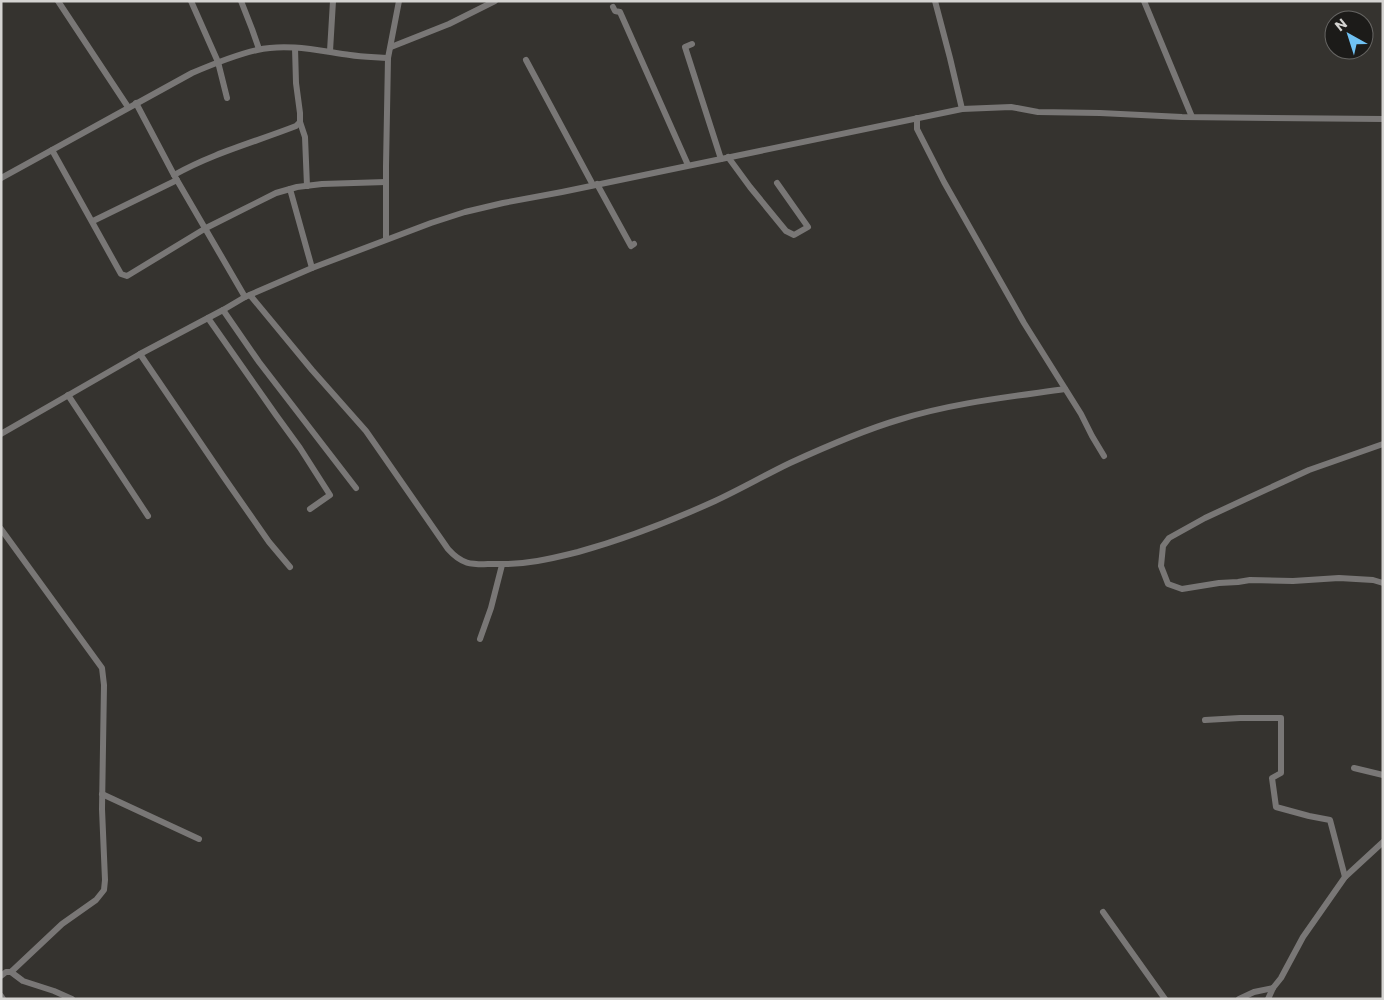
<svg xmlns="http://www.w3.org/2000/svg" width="1384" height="1000" font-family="Commissioner,sans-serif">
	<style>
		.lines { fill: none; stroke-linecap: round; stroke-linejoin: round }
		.minor { stroke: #797776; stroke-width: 6 }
	</style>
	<rect width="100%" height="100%" fill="#35332f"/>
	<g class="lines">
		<g class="minor">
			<polyline points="58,1 128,107"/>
			<polyline points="191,1 218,62 227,98"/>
			<polyline points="241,1 252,29 259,49"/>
			<polyline points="935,1 950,58 962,109"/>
			<polyline points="1144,1 1192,117"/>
			<polyline points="613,7 615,11 620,12 688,165"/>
			<polyline points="692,44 685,47 721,159"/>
			<polyline points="391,47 449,24 495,1"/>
			<polyline points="330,51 333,1"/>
			<polyline points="526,60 593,185"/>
			<polyline points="136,103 174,175 245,297"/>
			<polyline points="917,118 917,129 944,182 1024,323 1081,414 1092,436 1104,456"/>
			<polyline points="300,122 305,137 307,186"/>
			<polyline points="52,150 121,274 127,276 206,228 276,193 297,187 322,184 386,182"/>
			<polyline points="728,157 750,187 786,231 794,235 808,227 777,183"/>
			<path d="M174,175C213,153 255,142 296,126L300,122V113L296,83L295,48"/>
			<path d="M1,178L192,73C213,64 235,55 257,50C288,43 320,51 350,55C362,57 376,57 388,58"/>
			<polyline points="597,184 631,246 634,244"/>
			<polyline points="290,189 312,268"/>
			<polyline points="93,221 177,180"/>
			<polyline points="386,239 386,166 388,58 399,1"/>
			<path d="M250,295L312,370L366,431L448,549C464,567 474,564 496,564C525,565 550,559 578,552C625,539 671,521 715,501C741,489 765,475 790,463C825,447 861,431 898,420C952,403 1009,397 1065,389"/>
			<polyline points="223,310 259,362 356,488"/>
			<polyline points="208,318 276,415 300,448 330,495 310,509"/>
			<polyline points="140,354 223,476 269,542 290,567"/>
			<polyline points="68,395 148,516"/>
			<polyline points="1,434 140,354 223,310 245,297 312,268 431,223 465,212 503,203 562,192 962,109 1011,107 1038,112 1100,113 1182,117 1383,119"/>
			<polyline points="1383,444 1309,470 1248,498 1205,518 1169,538 1163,546 1161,566 1168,584 1182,589 1219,583 1238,582 1250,580 1293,581 1339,578 1373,580 1383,583"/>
			<polyline points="1,529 102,668 104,685 102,809 105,880 104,890 96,900 62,924 11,972 6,972 1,976"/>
			<polyline points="480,639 491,608 502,565"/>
			<polyline points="1205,720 1240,718 1281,718 1281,773 1272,778 1276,807 1309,816 1330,820 1345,877"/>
			<polyline points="1354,768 1383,775"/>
			<polyline points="102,794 199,839"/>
			<polyline points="1103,912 1165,999"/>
			<polyline points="11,972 23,981 54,991 72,999"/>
			<polyline points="1,996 3,999"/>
			<polyline points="1239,999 1254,992 1273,988"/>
			<polyline points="1268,999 1273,988 1281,978 1303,937 1345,877 1383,842"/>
		</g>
	</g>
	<rect width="1384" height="1000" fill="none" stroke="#d4d3d1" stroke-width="5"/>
	<g transform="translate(1349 35) rotate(321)"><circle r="24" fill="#1c1b19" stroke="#666563"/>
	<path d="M0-4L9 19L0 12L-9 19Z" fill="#70c2f4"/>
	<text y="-8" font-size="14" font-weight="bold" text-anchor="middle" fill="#d4d3d1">N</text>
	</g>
</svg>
